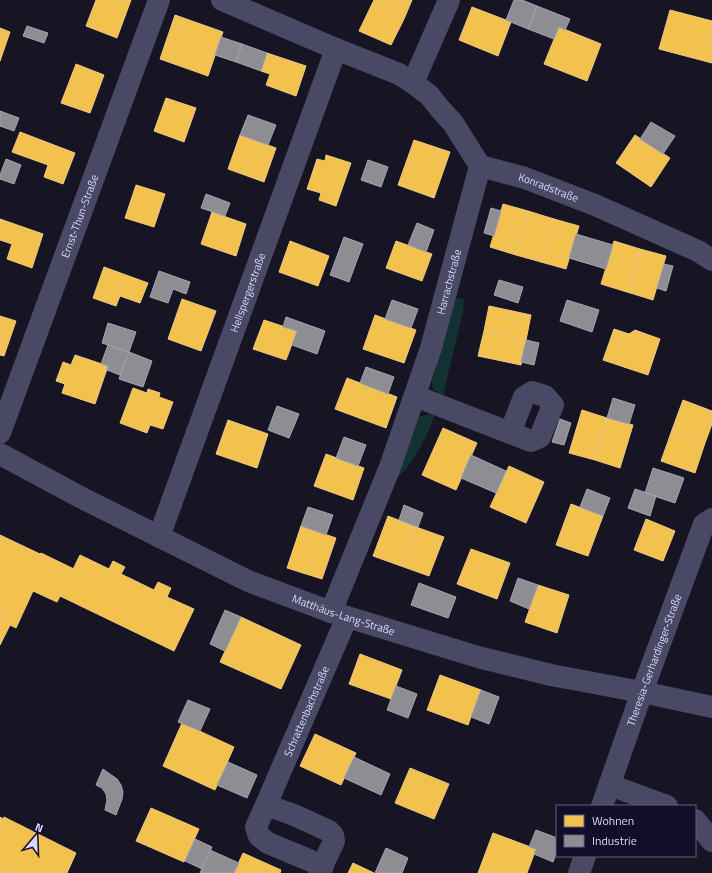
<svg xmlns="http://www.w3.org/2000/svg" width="712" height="873" font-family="'Titillium Web',sans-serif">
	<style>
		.green { fill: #113132 }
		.homes { fill: #f2c14e; stroke: #ebc883 }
		.industry { fill: #8d8d92; stroke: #a4a3b3 }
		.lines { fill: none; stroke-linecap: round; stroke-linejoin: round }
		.minor { stroke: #494865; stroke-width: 22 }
		.labels { text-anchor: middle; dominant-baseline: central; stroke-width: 4; stroke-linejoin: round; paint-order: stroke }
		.street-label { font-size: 11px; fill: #dbd7ff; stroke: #120e2a }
	</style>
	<rect width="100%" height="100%" fill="#171424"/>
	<g class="green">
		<polygon points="457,298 464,299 463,312 443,396 433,389 432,382 454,301"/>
		<path d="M435,414C428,434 418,454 405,470C400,476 394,481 389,486L413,425L420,416Z"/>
	</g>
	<g class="homes">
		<polygon points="96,0 131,0 117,38 86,26"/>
		<polygon points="374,0 412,0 404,19 372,4"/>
		<polygon points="372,4 404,19 391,45 359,31"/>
		<polygon points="472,7 511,22 498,56 459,40"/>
		<polygon points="670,10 712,21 712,63 659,49"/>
		<polygon points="175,15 223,32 208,76 160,59"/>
		<polygon points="559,27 601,44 587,81 544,64"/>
		<polygon points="0,28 10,32 0,61"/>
		<polygon points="267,53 306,66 296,96 266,85 270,74 261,71"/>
		<polygon points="76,64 104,75 90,113 61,103"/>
		<polygon points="166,98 196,108 184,142 154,131"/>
		<polygon points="20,132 75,153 63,184 44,177 48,165 12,152"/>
		<polygon points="240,135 276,148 264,182 228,169"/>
		<polygon points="635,135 670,158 651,187 616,163"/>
		<polygon points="414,140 450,152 434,198 398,185"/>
		<polygon points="326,155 351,163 336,206 319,200 321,193 307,189 317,159 325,161"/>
		<polygon points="136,185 165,194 154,227 125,218"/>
		<polygon points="503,204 528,211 516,255 490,247"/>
		<polygon points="528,211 554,219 541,262 516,255"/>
		<polygon points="212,212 246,224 236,256 201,244"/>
		<polygon points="0,219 43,234 32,268 7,259 12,244 0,240"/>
		<polygon points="554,219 579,226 566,269 541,262"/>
		<polygon points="290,241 329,256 318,286 279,272"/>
		<polygon points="396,241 432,254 422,281 386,268"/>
		<polygon points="614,241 640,249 627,292 601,284"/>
		<polygon points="640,249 666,256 653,300 627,292"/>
		<polygon points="104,267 148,283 140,303 120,296 116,306 93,298"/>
		<polygon points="182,299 216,311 201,351 168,339"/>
		<polygon points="489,306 531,315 526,340 484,331"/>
		<polygon points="375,315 416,330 404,363 363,349"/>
		<polygon points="0,316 16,321 4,356 0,355"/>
		<polygon points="264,320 297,331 286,360 253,349"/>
		<polygon points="614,329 629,334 635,330 660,339 648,375 603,360"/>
		<polygon points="484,331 526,340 521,365 478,356"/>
		<polygon points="75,355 108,366 95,404 62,393 65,384 56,381 63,362 71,365"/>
		<polygon points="347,378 397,397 386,428 335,409"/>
		<polygon points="133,388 147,393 148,389 160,393 159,397 173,402 163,429 150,425 147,433 120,423"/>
		<polygon points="683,400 712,411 712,424 705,443 672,430"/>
		<polygon points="582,410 607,418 595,460 569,453"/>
		<polygon points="607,418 633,425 620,468 595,460"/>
		<polygon points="228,420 268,434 257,468 216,454"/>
		<polygon points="443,428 477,443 456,490 422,475"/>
		<polygon points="672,430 705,443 695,473 661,461"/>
		<polygon points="326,454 364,468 353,500 314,486"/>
		<polygon points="509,466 544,482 526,523 490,507"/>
		<polygon points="571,504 603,516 588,556 556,545"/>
		<polygon points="388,516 416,527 401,566 373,556"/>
		<polygon points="646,519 675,531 663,561 634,550"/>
		<polygon points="301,526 336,538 322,579 287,568"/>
		<polygon points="416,527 444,537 429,576 401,566"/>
		<polygon points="0,535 40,554 41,553 74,569 57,602 33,591 16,628 0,620"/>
		<polygon points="471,549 510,563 497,599 457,584"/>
		<polygon points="80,555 109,569 113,561 125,567 121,574 154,590 158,582 171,588 167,597 194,609 174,651 60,596"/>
		<polygon points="538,585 569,595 557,633 525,622"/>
		<polygon points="241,617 301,645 281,689 220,662"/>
		<polygon points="0,620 10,625 0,645"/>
		<polygon points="360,654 402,670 391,699 349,684"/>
		<polygon points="440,675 481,690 468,725 427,710"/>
		<polygon points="182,723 234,747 215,790 163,766"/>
		<polygon points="315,734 356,753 341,785 300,766"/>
		<polygon points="410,768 449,784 434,819 395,803"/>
		<polygon points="151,808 199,829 184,862 136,841"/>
		<polygon points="0,817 3,819 4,817 76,853 67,873 0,873"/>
		<polygon points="493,833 536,849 527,873 478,873"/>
		<polygon points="243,853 281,870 280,873 234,873"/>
		<polygon points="353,863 374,873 348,873"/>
	</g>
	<g class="industry">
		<polygon points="514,0 522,0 537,6 528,29 506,20"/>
		<polygon points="537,6 570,19 565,30 559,27 554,39 528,29"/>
		<polygon points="27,26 48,33 44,43 23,36"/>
		<polygon points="221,37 242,44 236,62 215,55"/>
		<polygon points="242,44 267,53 261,71 236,62"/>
		<polygon points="0,111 19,118 14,131 0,126"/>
		<polygon points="248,115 276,125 268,145 240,135"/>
		<polygon points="651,122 675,136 663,154 640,139"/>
		<polygon points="6,159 21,165 14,184 0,179 0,175"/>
		<polygon points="368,160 388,167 381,187 361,180"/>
		<polygon points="206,194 230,203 225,216 201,208"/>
		<polygon points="491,208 501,211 494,236 484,233"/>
		<polygon points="417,223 434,230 426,252 408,245"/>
		<polygon points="576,234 613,245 606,269 569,258"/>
		<polygon points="344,237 363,244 349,282 330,275"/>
		<polygon points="664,264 673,266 666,291 657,288"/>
		<polygon points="159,271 190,282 186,294 173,289 168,303 150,297"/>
		<polygon points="499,280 523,287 518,303 494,295"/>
		<polygon points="392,300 418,309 411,328 385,319"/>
		<polygon points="567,300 599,310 592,332 560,321"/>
		<polygon points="286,317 325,331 317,354 292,345 297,331 283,327"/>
		<polygon points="108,323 136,332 129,352 102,343"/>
		<polygon points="526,340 539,343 534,365 521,362"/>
		<polygon points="108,345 129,352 120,375 107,370 108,366 101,364"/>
		<polygon points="129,352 152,361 143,387 119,379"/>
		<polygon points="366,367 394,377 388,394 360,383"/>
		<polygon points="613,398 635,405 629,424 607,418"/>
		<polygon points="277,406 299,414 289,438 268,430"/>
		<polygon points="560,419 571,423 564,445 552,442"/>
		<polygon points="344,437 366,445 358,466 336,458"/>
		<polygon points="471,455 506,471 496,493 461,478"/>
		<polygon points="653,468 684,478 675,503 645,493"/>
		<polygon points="587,489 610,498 603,516 580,507"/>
		<polygon points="635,489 656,496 650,516 628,508"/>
		<polygon points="404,505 423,513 418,527 399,520"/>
		<polygon points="308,507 333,515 326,535 301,526"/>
		<polygon points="518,578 538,585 529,609 510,601"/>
		<polygon points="419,583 456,597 448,618 411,605"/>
		<polygon points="225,610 241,617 225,651 210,644"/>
		<polygon points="396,686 417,694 408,718 387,710"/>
		<polygon points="481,690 499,697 489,724 471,717"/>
		<polygon points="188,700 210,709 200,731 178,722"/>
		<polygon points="354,757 390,774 381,795 344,778"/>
		<polygon points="228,762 257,775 247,798 217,785"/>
		<polygon points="103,769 117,779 121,785 123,792 122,799 116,815 105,810 107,800 106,794 102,788 96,785"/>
		<polygon points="536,830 557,838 557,851 553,862 534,854 536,849 529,847"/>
		<polygon points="195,839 212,847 202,869 185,861"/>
		<polygon points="386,848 408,858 402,873 375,873"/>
		<polygon points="210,850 239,863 234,873 200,873"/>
	</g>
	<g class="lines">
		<g class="minor">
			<path id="s1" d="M222,0L336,49L399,74L413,83L429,95L441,110L453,123L480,166L525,178L595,205L698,251L712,260"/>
			<polyline points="413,83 449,0"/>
			<polyline points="415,396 531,441 540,437 553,405 545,396 532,392 524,397 510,433"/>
			<path id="s2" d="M0,433L159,0"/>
			<path id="s3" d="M0,454L82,498L248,581L331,612L478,657L551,675L642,692L712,707"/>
			<path id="s4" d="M159,537L336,49"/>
			<path id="s5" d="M331,612L390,467L431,348L480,166"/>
			<polyline points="610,785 667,806"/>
			<path id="s6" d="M266,805L347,617"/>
			<path id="s7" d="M602,806L642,692L704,524L712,519"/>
			<polyline points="695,820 712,841"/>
			<polyline points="319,873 334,841 333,835 329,831 294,815 266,805 256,827 259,836 268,843 323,866"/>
			<polyline points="579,873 585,856"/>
		</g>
	</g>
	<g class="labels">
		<g class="street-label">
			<text stroke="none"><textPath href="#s1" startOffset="388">Konradstraße</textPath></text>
			<text stroke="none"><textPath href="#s2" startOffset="231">Ernst-Thun-Straße</textPath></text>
			<text stroke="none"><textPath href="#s5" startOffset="351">Harrachstraße</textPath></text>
			<text stroke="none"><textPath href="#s4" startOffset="260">Hellspergerstraße</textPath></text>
			<text stroke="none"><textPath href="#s3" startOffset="380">Matthäus-Lang-Straße</textPath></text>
			<text stroke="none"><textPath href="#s7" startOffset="155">Theresia-Gerhardinger-Straße</textPath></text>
			<text stroke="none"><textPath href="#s6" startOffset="102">Schrattenbachstraße</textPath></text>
		</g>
	</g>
	<rect x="556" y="805" width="140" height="52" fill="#120e2a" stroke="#625e7f"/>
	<rect x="564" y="815" width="20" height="12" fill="#f2c14e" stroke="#625e7f"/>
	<text x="592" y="825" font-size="12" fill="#dbd7ff">Wohnen</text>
	<rect x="564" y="835" width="20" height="12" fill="#8d8d92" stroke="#625e7f"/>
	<text x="592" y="845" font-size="12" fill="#dbd7ff">Industrie</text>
	<g transform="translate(36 837) rotate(19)" stroke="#120e2a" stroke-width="3" paint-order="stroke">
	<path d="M0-3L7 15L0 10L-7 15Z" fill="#dbd7ff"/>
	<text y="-6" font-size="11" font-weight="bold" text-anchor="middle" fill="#dbd7ff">N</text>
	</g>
</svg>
